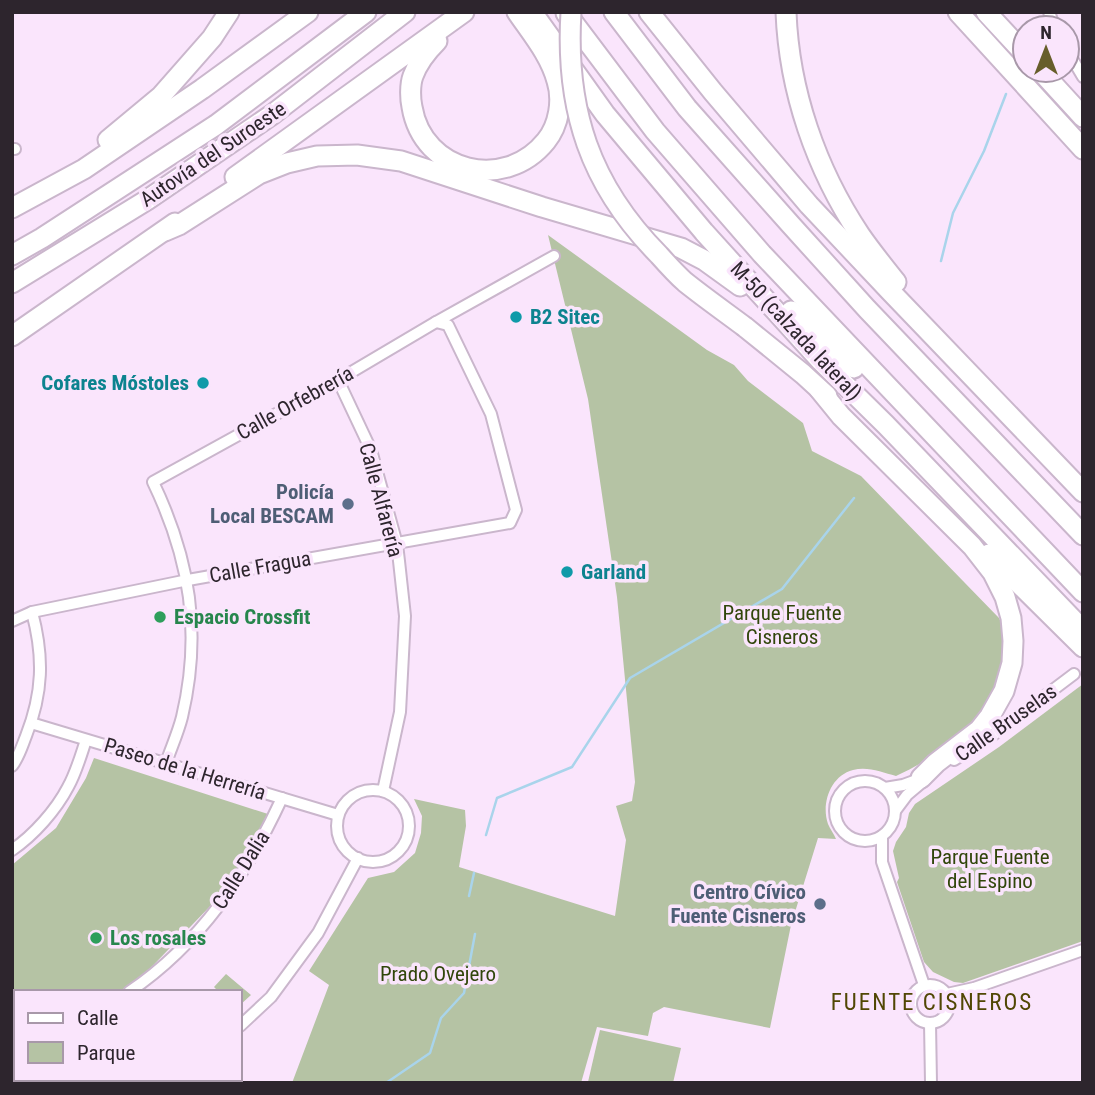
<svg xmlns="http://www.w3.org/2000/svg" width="1095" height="1095" font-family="'Roboto Condensed',sans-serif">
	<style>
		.green { fill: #b5c3a4 }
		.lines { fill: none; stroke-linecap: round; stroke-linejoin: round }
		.stream { stroke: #a9d4eb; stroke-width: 2.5 }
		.street-casing { stroke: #cab6cc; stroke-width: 14 }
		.highway-casing { stroke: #cab6cc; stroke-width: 23 }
		.street { stroke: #fff; stroke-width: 10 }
		.highway { stroke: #fff; stroke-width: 19 }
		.highway-bridge-casing { stroke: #cab6cc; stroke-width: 23; stroke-linecap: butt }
		.highway-bridge { stroke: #fff; stroke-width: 19 }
		.culture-dot { fill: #0f9aa8; stroke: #fae5fc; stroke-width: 2.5 }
		.service-dot { fill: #5c6f8a; stroke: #fae5fc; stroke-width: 2.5 }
		.leisure-dot { fill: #2e9e5b; stroke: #fae5fc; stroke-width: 2.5 }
		.labels { text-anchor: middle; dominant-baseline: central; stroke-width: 7; stroke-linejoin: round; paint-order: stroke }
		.street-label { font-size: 21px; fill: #2d252d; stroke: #fae5fc }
		.culture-label { font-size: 21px; font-weight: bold; fill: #0d838f; stroke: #fae5fc; text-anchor: start }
		.service-label { font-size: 21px; font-weight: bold; fill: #4e5e75; stroke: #fae5fc; text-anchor: end }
		.park-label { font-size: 21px; fill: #31460b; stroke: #fae5fc }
		.leisure-label { font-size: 21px; font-weight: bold; fill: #27864d; stroke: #fae5fc; text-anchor: start }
		.neighbourhood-label { font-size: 23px; letter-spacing: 2px; fill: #514704; stroke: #fae5fc }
	</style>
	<rect width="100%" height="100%" fill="#fae5fc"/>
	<g class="green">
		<path d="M548,235L707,350L734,365L748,381L803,423L812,451L861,476L999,618C1006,632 1005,639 1004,655C1001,715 945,753 896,776C882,772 867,766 853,770C830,776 821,804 828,824C830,829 834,834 836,839L818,838L791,925L770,1028L664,1007L653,1013L648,1036L597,1027L581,1083H292L329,985L309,971L368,878L394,872L415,853L421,833L422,816L414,799L465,810L466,826L459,867L615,916L626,840L616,806L632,801L635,782L617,597L588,399Z"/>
		<polygon points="1083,684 1083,941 963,983 954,982 933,972 924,962 897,882 899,878 893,851 896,842 906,827 909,813 915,804 999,747"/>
		<polygon points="94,758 268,814 242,865 219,897 140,979 119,992 16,992 16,1041 12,1029 12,865 56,828 86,778"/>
		<polygon points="226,974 251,995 240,1005 240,992 219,992 214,987"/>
		<polygon points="600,1030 681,1048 673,1083 588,1082"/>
	</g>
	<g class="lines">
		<g class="stream">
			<polyline points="941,261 953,213 984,151 1006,94"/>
			<polyline points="486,835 497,798 572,767 630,678 782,589 854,498"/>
			<polyline points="469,896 474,873"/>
			<polyline points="386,1083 430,1053 441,1018 464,993 475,934"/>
		</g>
		<g class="street-casing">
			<g id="street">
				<polyline points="1049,12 1055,28"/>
				<polyline points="1067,50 1083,77"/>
				<polyline points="12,149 15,149"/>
				<polyline points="338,380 371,450 397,544 399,561 405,616 400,712 383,791"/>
				<polyline points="12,621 32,612 188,580 510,523 516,510 491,414 448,325 436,322"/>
				<polyline points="31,723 338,815"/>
				<polyline points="954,760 989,738 1074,674"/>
				<path d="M166,763C171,748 178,733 182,717C202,633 190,559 153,482L338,380L436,322L554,256"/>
				<path d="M12,766C19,757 22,746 26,736C43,693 44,657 32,612"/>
				<circle cx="865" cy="811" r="30"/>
				<polyline points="885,788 903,785 922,778"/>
				<circle cx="373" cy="826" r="36"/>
				<polyline points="895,811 907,795 926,779"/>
				<polyline points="882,836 882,862 924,985"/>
				<path d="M12,850C34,835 56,810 68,787C76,773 81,755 86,740"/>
				<circle cx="930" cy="1004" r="19"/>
				<path d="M129,992C200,944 247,874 282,798"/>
				<polyline points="947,994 974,988 1083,950"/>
				<polyline points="930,1023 931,1083"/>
				<polyline points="240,1026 271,997 318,933 358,858"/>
				<polyline points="12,1056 16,1054"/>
				<polyline points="215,1079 217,1083"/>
				<polyline points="168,1083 173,1079"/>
			</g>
		</g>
		<g class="highway-casing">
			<g id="highway">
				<polyline points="532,12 605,114 704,232 821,361 886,425 1083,630"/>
				<polyline points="614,12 687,108 791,225 867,309 1083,535"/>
				<polyline points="649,12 713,92 809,205 890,291 1083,492"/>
				<path d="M786,12C789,91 816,169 860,235C871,251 884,267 896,282"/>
				<polyline points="958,12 1083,149"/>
				<polyline points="986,12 1025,54"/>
				<polyline points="566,13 655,131 762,254 1083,592"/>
				<path d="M437,41C427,51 418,62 413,76C410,84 410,98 412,107C423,173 505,192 546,141C559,125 563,100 557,81C550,55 532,34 517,12"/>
				<polyline points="1040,70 1083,117"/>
				<polyline points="108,140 161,96 212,38 229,12"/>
				<polyline points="235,177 464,12"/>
				<polyline points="12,208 84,169 202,89 308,12"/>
				<polyline points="165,231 179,225 259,174 287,163 317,156 357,155 401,161 542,207 681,248 704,260 740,286"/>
				<polyline points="12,255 42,238 216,125 366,12"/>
				<polyline points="12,283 147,200 273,114 405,12"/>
				<polyline points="791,311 854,368"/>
				<polyline points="745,327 803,374 827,396"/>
				<polyline points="12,336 175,223"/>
				<polyline points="819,389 841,416 972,546 993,573 1005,597 1011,618 1013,641 1012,663 1004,691 990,716 979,730 936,763 921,778"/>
				<polyline points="989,554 1083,647"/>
			</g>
		</g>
		<use href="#street" class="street"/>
		<use href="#highway" class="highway"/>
		<g class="highway-bridge-casing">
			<path id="highway-bridge" d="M571,12C565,110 590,185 659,255C667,264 676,274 685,282C705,298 725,312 745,327"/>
		</g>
		<use href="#highway-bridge" class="highway-bridge"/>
	</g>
	<g class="culture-dot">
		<circle cx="516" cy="317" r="7"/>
		<circle cx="203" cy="383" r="7"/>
		<circle cx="567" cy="572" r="7"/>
	</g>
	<g class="service-dot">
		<circle cx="348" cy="504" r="7"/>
		<circle cx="820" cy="904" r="7"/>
	</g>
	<g class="leisure-dot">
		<circle cx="160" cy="617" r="7"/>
		<circle cx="96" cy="938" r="7"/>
	</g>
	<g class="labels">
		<g class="street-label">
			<text transform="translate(213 154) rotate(-34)">Autovía del Suroeste</text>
			<text transform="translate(796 331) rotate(47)">M-50 (calzada lateral)</text>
			<text transform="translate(295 403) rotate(-29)">Calle Orfebrería</text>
			<text transform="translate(381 500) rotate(75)">Calle Alfarería</text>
			<text transform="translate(260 567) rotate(-10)">Calle Fragua</text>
			<text transform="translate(1006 723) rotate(-35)">Calle Bruselas</text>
			<text transform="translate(185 769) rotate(17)">Paseo de la Herrería</text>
			<text transform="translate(241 870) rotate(-58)">Calle Dalia</text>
		</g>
		<g class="culture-label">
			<text x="530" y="317">B2 Sitec</text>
			<text x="189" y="383" text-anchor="end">Cofares Móstoles</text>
			<text x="581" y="572">Garland</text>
		</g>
		<g class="service-label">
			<text x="334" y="492">Policía<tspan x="334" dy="24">Local BESCAM</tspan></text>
			<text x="806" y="892">Centro Cívico<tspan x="806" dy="24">Fuente Cisneros</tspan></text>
		</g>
		<g class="park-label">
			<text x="782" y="613">Parque Fuente<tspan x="782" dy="24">Cisneros</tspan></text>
			<text x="990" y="857">Parque Fuente<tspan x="990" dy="24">del Espino</tspan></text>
			<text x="438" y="974">Prado Ovejero</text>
		</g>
		<g class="leisure-label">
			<text x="174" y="617">Espacio Crossfit</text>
			<text x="110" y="938">Los rosales</text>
		</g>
		<g class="neighbourhood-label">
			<text x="932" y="1002">FUENTE CISNEROS</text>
		</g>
	</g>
	<rect width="1095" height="1095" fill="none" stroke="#2d252d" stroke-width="28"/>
	<rect x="14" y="990" width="228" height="91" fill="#fae5fc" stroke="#a898a9" stroke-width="2"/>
	<rect x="28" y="1013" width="35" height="10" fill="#ffffff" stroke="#a898a9" stroke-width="2"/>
	<text x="77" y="1025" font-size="21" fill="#2d252d">Calle</text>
	<rect x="28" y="1042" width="35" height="21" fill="#b5c3a4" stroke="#a898a9" stroke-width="2"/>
	<text x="77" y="1060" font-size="21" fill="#2d252d">Parque</text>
	<g transform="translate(1046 49)"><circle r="33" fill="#fae5fc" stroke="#a898a9" stroke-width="2"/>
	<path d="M0-5L12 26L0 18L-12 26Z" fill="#675e2b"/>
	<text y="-10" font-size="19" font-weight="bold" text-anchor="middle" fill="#2d252d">N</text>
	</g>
</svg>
